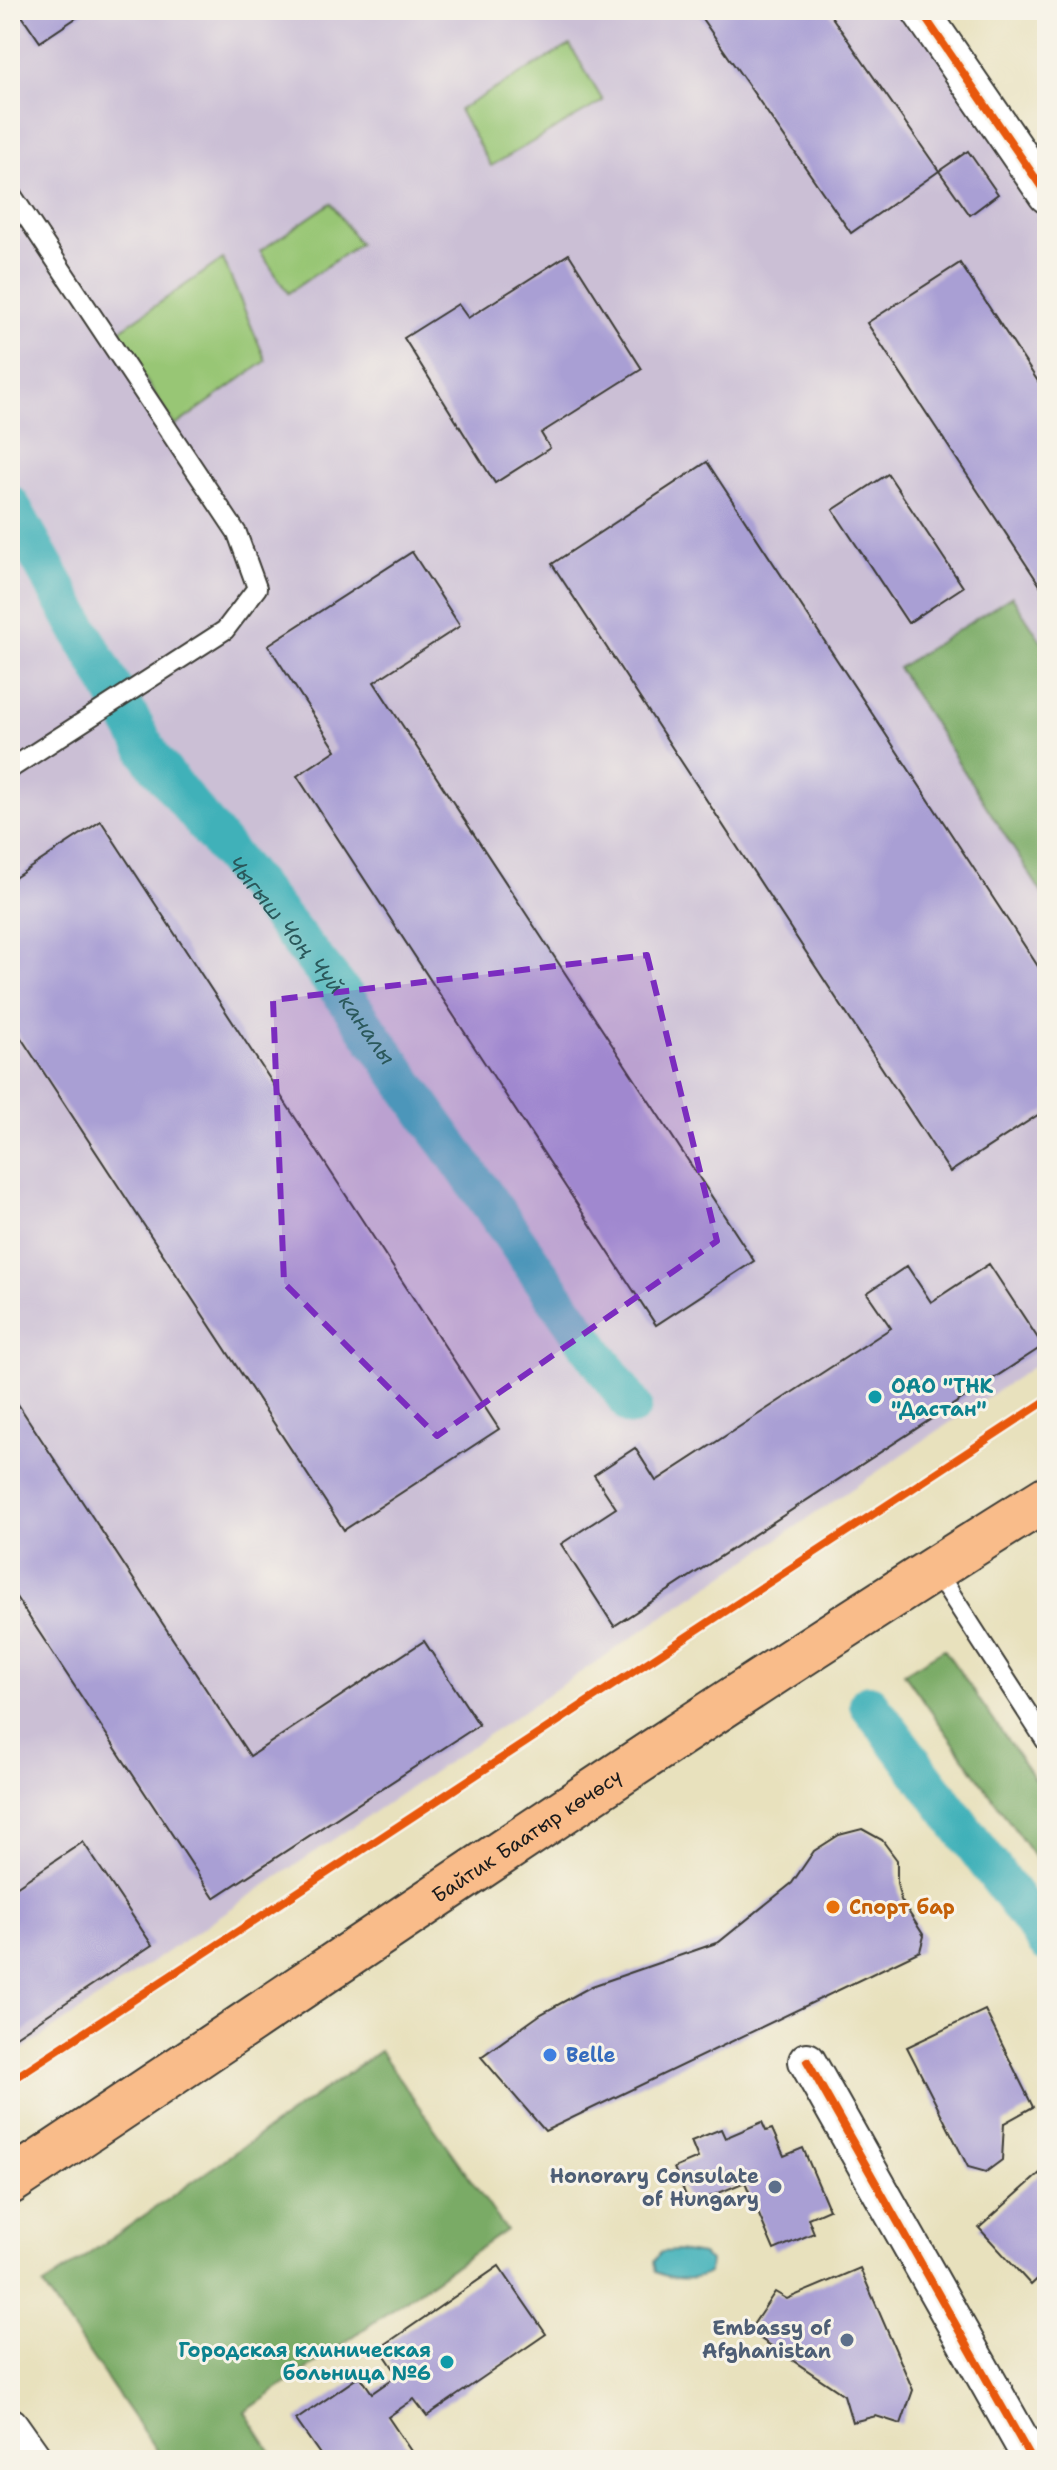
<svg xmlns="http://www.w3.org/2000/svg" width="1057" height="2470" font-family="'Shantell Sans',sans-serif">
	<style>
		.industrial { fill: #cbbfd5 }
		.green { fill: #98c675; stroke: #5a7148; stroke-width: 2 }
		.forest { fill: #7aab66; stroke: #4b6441; stroke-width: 2 }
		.water { fill: #41b1b9; stroke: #2e666a; stroke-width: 2 }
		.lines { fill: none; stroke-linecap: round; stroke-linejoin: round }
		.canal { stroke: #41b1b9; stroke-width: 40 }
		.building { fill: #a99fd4 }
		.service-casing { stroke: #3b3a34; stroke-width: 22 }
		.minor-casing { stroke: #3b3a34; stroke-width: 40 }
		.primary-casing { stroke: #3b3a34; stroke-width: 48 }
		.service { stroke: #fff; stroke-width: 18 }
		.minor { stroke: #fff; stroke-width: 36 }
		.primary { stroke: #f9bc8a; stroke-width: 44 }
		.cycleway-casing { stroke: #f7f3e8; stroke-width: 13 }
		.cycleway { stroke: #e8590c; stroke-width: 8 }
		.marked { fill: #7b2cbf; fill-opacity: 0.2; stroke: #7b2cbf; stroke-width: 6; stroke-dasharray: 16 10; stroke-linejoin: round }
		.culture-dot { fill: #0f9aa8; stroke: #f7f3e8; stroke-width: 3 }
		.food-dot { fill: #e8710a; stroke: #f7f3e8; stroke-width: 3 }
		.shop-dot { fill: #3f7fe0; stroke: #f7f3e8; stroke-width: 3 }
		.service-dot { fill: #5c6f8a; stroke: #f7f3e8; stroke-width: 3 }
		.labels { text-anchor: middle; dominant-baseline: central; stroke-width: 6; stroke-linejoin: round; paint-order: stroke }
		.culture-label { font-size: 20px; font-weight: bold; fill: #0d838f; stroke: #f7f3e8; text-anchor: start }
		.street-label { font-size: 20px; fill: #1c1c1c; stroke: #f7f3e8 }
		.food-label { font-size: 20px; font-weight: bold; fill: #c56008; stroke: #f7f3e8; text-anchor: start }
		.shop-label { font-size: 20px; font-weight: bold; fill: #366cbe; stroke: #f7f3e8; text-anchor: start }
		.service-label { font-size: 20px; font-weight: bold; fill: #4e5e75; stroke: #f7f3e8; text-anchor: end }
		.water-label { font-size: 22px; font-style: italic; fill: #2b585b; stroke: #f7f3e8 }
	</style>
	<rect width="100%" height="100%" fill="#f7f3e8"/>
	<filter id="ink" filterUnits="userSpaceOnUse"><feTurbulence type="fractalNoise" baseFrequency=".0125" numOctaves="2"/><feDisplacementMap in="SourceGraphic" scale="16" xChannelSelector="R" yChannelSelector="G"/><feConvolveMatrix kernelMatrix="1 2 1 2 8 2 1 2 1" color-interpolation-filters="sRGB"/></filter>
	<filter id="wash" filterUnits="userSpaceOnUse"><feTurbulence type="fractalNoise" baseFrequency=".006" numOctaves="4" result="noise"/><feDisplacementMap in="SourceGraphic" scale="32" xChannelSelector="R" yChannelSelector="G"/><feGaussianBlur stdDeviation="1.8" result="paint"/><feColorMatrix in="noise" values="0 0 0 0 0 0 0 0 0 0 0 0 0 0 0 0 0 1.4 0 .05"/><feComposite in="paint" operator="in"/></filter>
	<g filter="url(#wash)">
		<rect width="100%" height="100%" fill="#e8e1bd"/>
		<polygon class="industrial" points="10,10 926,10 1047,207 1047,1357 10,2058"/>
		<g class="green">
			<polygon points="570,45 603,101 491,166 459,110"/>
			<polygon points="331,203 359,244 288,293 260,251"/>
			<polygon points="223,259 266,361 175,426 116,333"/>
		</g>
		<g class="forest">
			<polygon points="1012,596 1047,650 1047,901 898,668"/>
			<polygon points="944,1649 1047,1797 1047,1875 904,1673"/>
			<polygon points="380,2051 506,2230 245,2412 276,2460 163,2460 43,2286"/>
		</g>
		<path class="water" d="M678,2251L702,2255L710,2261L709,2273C695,2282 671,2279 656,2272L654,2262L661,2252Z"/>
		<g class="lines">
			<g class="canal">
				<path id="s1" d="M10,505L153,760L345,997L632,1406"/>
				<polyline points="869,1704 1047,1942"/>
			</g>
		</g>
		<g id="blocks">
			<g class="building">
				<polygon points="18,10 88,10 40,42"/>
				<polygon points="696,10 827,10 939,171 851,233"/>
				<polygon points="968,151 998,194 970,215 939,171"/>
				<polygon points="569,254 642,369 541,433 550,448 495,483 404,338 458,304 468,318"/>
				<polygon points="960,263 1047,395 1047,596 867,323"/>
				<polygon points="707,462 1047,980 1047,1109 950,1172 552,564"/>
				<polygon points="888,474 963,587 908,623 833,510"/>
				<polygon points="412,552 460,626 374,682 754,1261 656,1325 297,776 336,750 268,645"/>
				<polygon points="101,821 499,1429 344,1530 10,1021 10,881"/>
				<polygon points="989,1264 1043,1346 614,1626 561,1544 616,1508 594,1475 635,1448 656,1481 891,1328 867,1293 907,1266 931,1302"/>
				<polygon points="10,1392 250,1756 424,1641 479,1725 214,1898 10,1588"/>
				<polygon points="862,1829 882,1840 897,1860 897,1884 901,1900 924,1936 920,1951 545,2131 481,2057 541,2014 592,1986 719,1942 792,1883 814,1851 839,1835"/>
				<polygon points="83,1842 152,1945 10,2040 10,1891"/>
				<polygon points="985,2010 1033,2107 1004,2123 1002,2160 986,2172 968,2167 907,2047"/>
				<polygon points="762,2122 766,2131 772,2129 784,2156 803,2148 829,2209 808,2218 814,2233 774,2250 745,2182 690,2205 674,2168 698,2158 691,2141 721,2129 725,2138"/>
				<polygon points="1040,2173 1047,2180 1047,2270 1031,2285 979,2228"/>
				<polygon points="499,2266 546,2334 427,2416 414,2399 388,2417 417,2460 324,2460 296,2420 360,2376 372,2393 398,2375 380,2348"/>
				<polygon points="860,2268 913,2390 901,2424 876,2416 852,2422 844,2395 749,2331 775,2292 787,2299"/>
			</g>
		</g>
	</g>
	<g filter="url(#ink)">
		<use href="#blocks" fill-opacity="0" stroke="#3b3a34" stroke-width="2"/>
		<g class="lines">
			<g class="service-casing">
				<g id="service">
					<polyline points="10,192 237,533 257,588 225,630 10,769"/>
					<polyline points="934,1568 1047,1743"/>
				</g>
			</g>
			<g class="minor-casing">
				<g id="minor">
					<polyline points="920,10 1047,195"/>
					<polyline points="807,2061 1032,2460"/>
					<polyline points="10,2426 34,2460"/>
				</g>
			</g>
			<g class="primary-casing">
				<g id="primary">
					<path id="s2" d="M10,2182C354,1953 696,1717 1047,1498"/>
				</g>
			</g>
			<use href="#service" class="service"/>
			<use href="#minor" class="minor"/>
			<use href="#primary" class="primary"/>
			<g class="cycleway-casing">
				<g id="cycleway">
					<polyline points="920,10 1047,195"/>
					<polyline points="807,2061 1032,2460"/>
					<polyline points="10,2081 1047,1400"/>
				</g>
			</g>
			<use href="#cycleway" class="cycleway"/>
		</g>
	</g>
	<path class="marked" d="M647,955L717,1241L437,1436L284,1283L273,1000Z"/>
	<g class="culture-dot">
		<circle cx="875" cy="1397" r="8"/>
		<circle cx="447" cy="2362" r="8"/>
	</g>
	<circle class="food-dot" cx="833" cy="1907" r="8"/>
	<circle class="shop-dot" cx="550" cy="2055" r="8"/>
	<g class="service-dot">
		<circle cx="775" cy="2187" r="8"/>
		<circle cx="847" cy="2340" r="8"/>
	</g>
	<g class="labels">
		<g class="culture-label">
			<text x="891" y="1386">ОАО "ТНК<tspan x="891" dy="23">"Дастан"</tspan></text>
			<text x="431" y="2350" text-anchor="end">Городская клиническая<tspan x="431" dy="23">больница №6</tspan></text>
		</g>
		<g class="street-label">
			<text stroke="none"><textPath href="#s2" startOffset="622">Байтик Баатыр көчөсү</textPath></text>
		</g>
		<g class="food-label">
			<text x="849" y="1907">Спорт бар</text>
		</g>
		<g class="shop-label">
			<text x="566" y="2055">Belle</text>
		</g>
		<g class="service-label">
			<text x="759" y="2176">Honorary Consulate<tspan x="759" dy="23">of Hungary</tspan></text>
			<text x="831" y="2328">Embassy of<tspan x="831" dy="23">Afghanistan</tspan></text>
		</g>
		<g class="water-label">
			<text stroke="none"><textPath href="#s1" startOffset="548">Чыгыш Чоң Чүй каналы</textPath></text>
		</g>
	</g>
	<rect width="1057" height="2470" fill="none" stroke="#f7f3e8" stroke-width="40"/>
</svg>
